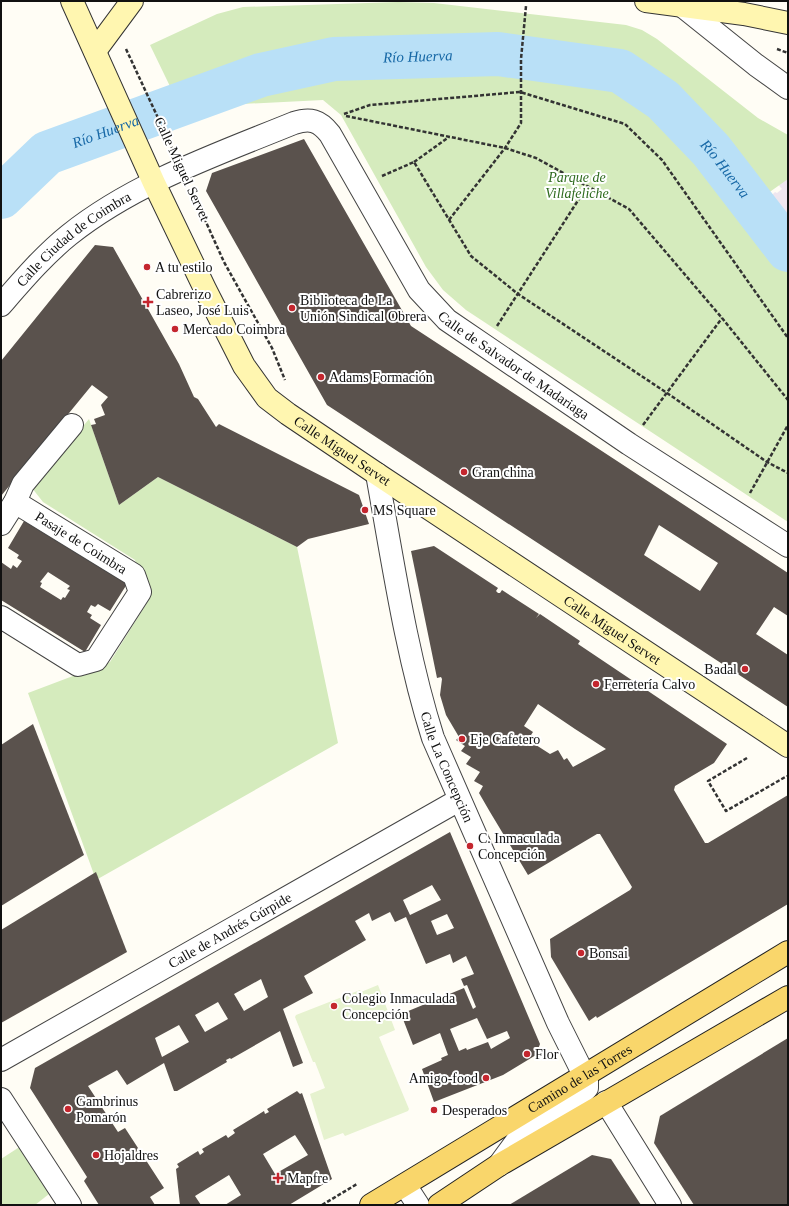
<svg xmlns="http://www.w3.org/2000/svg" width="789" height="1206" font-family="'Times New Roman',serif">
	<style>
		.industrial { fill: #eee6ef }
		.green { fill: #d5ebbd }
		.pitch { fill: #e6f2cf }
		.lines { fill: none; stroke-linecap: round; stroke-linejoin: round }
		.river { stroke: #b9e0f7; stroke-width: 44 }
		.building { fill: #5a524d; fill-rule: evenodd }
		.street-casing { stroke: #444; stroke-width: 24 }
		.secondary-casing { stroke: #333; stroke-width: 24 }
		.primary-casing { stroke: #222; stroke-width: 24 }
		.path { stroke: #333; stroke-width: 2.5; stroke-dasharray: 4 2; stroke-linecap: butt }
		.street { stroke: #fff; stroke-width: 22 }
		.secondary { stroke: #fff6b0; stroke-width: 22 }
		.primary { stroke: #f9d66b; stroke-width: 22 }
		.poi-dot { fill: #c4262e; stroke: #fff; stroke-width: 1.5 }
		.labels { text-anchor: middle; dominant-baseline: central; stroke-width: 4; stroke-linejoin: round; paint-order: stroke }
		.street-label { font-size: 14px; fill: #111; stroke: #fff }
		.park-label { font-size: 14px; font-style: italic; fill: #2f6b1f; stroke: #fff }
		.poi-label { font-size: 14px; fill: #111; stroke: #fff; text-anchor: start }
		.water-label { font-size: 15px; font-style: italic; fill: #1768a6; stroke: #fff }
	</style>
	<rect width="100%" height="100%" fill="#fffdf5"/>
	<polygon class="industrial" points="788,173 788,223 767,200 775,192 777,193 782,189 775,181"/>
	<g class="green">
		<polygon points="398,2 434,3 626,25 642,30 657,39 758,118 788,135 788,179 764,196 788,220 788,522 466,310 443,290 426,267 341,115 323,100 180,107 150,45 217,14 243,7"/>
		<polygon points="89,419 119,505 158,477 297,547 338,743 96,880 28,693 110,662 148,601 135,560 43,502 32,488"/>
		<polygon points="21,1146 49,1194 35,1205 1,1205 1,1159"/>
	</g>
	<polygon class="pitch" points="378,985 395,1030 379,1037 409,1109 408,1111 345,1136 343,1133 324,1140 310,1094 325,1088 315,1062 313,1062 295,1017 296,1015 360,990 361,992"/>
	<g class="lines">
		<path class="river" id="s1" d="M1,197L47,153L261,75L334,59L498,54L620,71L663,100L711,150L788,250"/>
	</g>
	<g class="building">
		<path d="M304,139L411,326L788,573V616L774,607L756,634L788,655V707L327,405L206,191L212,173ZM659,525L718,563L700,591L644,555Z"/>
		<polygon points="95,245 113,247 179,364 194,397 198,399 216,427 219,424 359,495 369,524 308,539 297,547 158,477 119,505 91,425 96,424 94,419 105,415 101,405 108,397 92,385 1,496 1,361"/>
		<path d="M24,521L127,584L110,611L98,604L95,607L91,605L87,612L92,615L90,618L101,625L85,652L1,600V562L11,569L13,565L17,568L22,561L17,558L19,555L8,548ZM48,572L70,586L67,589L70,590L65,598L63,597L61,600L40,587L42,583L40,582Z"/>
		<path d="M434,546L498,588L496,591L498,593H500L502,590L539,614L536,618L540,614L580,641L578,644L727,744L714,763L675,786L674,790L705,843H708L788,795V904L597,1018L596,1016L589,1021L551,957L550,939L630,890L632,887L600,834H597L528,875L490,812L479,793L483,786L474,781L480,772L466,764L471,757L461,751L465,746L456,740L459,737L446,715L440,695L442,679L441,677L437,678L411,551ZM538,704L575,729L606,749L573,767L567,758L564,760L558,750L550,754L536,745L533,736L531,735L533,732L524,726Z"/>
		<polygon points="33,724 84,855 1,906 1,745"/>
		<path d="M450,832L540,1044L536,1055L503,1075L434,1102L422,1069L442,1060L441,1058L448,1055L440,1033L413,1045L401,1014L464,988L473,1009L476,1007L467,985L464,986L461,979L474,974L466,956L453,963L450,954L426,964L406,917L395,922L390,912L372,921L369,913L355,921L366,940L304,976L313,993L283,1009L303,1063L293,1067L280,1031L231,1059L230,1058L226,1060L227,1062L177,1091H174L164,1063L127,1085L117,1070L88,1086L118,1132L125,1128L164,1188L150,1197L155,1205H99L84,1181L87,1177L30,1088L35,1068ZM432,885L441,900L410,915L403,900ZM447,914L454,928L437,935L431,921ZM261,979L268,997L244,1011L234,994ZM218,1002L228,1019L205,1032L195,1015ZM477,1018L487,1039L507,1031L510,1038L491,1049L488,1042L467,1050L466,1048L459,1051L450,1029ZM179,1025L189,1042L162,1057L155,1038Z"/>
		<polygon points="96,872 127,952 1,1023 1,930"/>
		<polygon points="788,1038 788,1205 694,1205 654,1143 660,1116"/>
		<path d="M297,1091L300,1094L302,1093L332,1179L289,1205H225L241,1195L229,1175L195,1196L201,1205H180L176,1169L179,1167L177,1164L198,1151L200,1155L204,1152L202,1149L226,1135L228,1138L235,1133L233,1130L264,1111L265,1114L269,1112L267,1109ZM295,1135L308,1155L275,1174L263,1154Z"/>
		<polygon points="592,1155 611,1159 641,1205 509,1205"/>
	</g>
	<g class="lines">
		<g class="street-casing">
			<g id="street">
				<polyline points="681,5 756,65 788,88"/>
				<path id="s2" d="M1,305C22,281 44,255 69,235C134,183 218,154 294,123C310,118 319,120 330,134L419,290L447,320L629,444L788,546"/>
				<path id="s3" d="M377,474C393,562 406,653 433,738L558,1023L587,1081V1088L580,1095L521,1135L499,1165"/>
				<polyline points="1,524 15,502 23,484 72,425"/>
				<polyline points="1,617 78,665 96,660 140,592 134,575 15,502"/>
				<path id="s4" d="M1,1060L459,800"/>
				<polyline points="1,1099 70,1205"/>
				<polyline points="606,1102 670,1205"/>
				<polyline points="405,1185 418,1205"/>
			</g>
		</g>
		<g class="secondary-casing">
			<g id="secondary">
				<path id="s5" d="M72,1L154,183L205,289L244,366L267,398L288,414L377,474L788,746"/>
				<polyline points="646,1 744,14 788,23"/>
				<polyline points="95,51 132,1"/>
			</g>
		</g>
		<g class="primary-casing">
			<g id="primary">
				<path id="s6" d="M371,1205L788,952"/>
				<polyline points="439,1205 499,1165 788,997"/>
			</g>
		</g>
		<g class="path">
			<polyline points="126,49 172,148"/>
			<polyline points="777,49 788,53"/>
			<polyline points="344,114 370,105 520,92 625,124 662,160 788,338"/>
			<polyline points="346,116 505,148 536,158 629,209 722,318 788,400"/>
			<polyline points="414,162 449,137"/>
			<polyline points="382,176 414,162 471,256 518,294 667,393 767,462 788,473"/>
			<polyline points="192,191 224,262 272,348 285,380"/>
			<polyline points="449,220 505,148 521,123 521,59 526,6"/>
			<polyline points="497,326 588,185"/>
			<polyline points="643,425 722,318"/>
			<polyline points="750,493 788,425"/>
			<polyline points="747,758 708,781 726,811 787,776"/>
			<polyline points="322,1205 357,1184"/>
		</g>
		<use href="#street" class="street"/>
		<use href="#secondary" class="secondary"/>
		<use href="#primary" class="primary"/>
	</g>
	<g class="poi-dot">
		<circle cx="147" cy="267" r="4"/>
		<path d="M146 296h4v4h4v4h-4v4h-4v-4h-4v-4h4z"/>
		<circle cx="292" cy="308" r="4"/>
		<circle cx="175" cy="329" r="4"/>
		<circle cx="321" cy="377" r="4"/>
		<circle cx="464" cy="472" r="4"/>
		<circle cx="365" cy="510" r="4"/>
		<circle cx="745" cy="669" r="4"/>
		<circle cx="596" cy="684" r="4"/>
		<circle cx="462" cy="739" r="4"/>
		<circle cx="470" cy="846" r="4"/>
		<circle cx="581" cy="953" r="4"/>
		<circle cx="334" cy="1006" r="4"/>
		<circle cx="527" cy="1054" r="4"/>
		<circle cx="486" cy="1078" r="4"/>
		<circle cx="68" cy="1109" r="4"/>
		<circle cx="434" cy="1110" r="4"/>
		<circle cx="96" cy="1155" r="4"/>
		<path d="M276 1172h4v4h4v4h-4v4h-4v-4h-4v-4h4z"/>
	</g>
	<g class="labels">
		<g class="street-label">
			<text transform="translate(182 169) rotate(65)">Calle Miguel Servet</text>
			<text stroke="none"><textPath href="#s2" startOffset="99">Calle Ciudad de Coimbra</textPath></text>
			<text stroke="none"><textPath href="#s2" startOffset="692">Calle de Salvador de Madariaga</textPath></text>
			<text stroke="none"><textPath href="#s5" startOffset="535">Calle Miguel Servet</textPath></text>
			<text transform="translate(81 543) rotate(32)">Pasaje de Coimbra</text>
			<text stroke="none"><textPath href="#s5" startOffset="859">Calle Miguel Servet</textPath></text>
			<text stroke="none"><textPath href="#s3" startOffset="302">Calle La Concepción</textPath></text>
			<text stroke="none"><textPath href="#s4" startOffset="263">Calle de Andrés Gúrpide</textPath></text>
			<text stroke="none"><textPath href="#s6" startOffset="244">Camino de las Torres</textPath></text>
		</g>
		<g class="park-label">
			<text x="577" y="177">Parque de<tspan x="577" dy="16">Villafeliche</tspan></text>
		</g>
		<g class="poi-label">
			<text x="155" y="267">A tu estilo</text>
			<text x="156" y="294">Cabrerizo<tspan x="156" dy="16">Laseo, José Luis</tspan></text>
			<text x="300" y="300">Biblioteca de La<tspan x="300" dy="16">Unión Sindical Obrera</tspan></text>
			<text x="183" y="329">Mercado Coimbra</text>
			<text x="329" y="377">Adams Formación</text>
			<text x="472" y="472">Gran china</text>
			<text x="373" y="510">MS Square</text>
			<text x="737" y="669" text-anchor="end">Badal</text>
			<text x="604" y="684">Ferretería Calvo</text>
			<text x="470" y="739">Eje Cafetero</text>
			<text x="478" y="838">C. Inmaculada<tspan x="478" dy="16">Concepción</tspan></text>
			<text x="589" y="953">Bonsai</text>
			<text x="342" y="998">Colegio Inmaculada<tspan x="342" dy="16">Concepción</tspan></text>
			<text x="535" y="1054">Flor</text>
			<text x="478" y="1078" text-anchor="end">Amigo-food</text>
			<text x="76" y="1101">Gambrinus<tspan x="76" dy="16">Pomarón</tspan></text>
			<text x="442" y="1110">Desperados</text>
			<text x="104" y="1155">Hojaldres</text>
			<text x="287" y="1178">Mapfre</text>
		</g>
		<g class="water-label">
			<text stroke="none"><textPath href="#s1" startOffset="450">Río Huerva</textPath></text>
			<text stroke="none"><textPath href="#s1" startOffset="126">Río Huerva</textPath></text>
			<text stroke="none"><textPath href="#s1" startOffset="798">Río Huerva</textPath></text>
		</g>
	</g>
	<rect width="789" height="1206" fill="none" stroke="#111111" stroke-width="4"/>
</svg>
